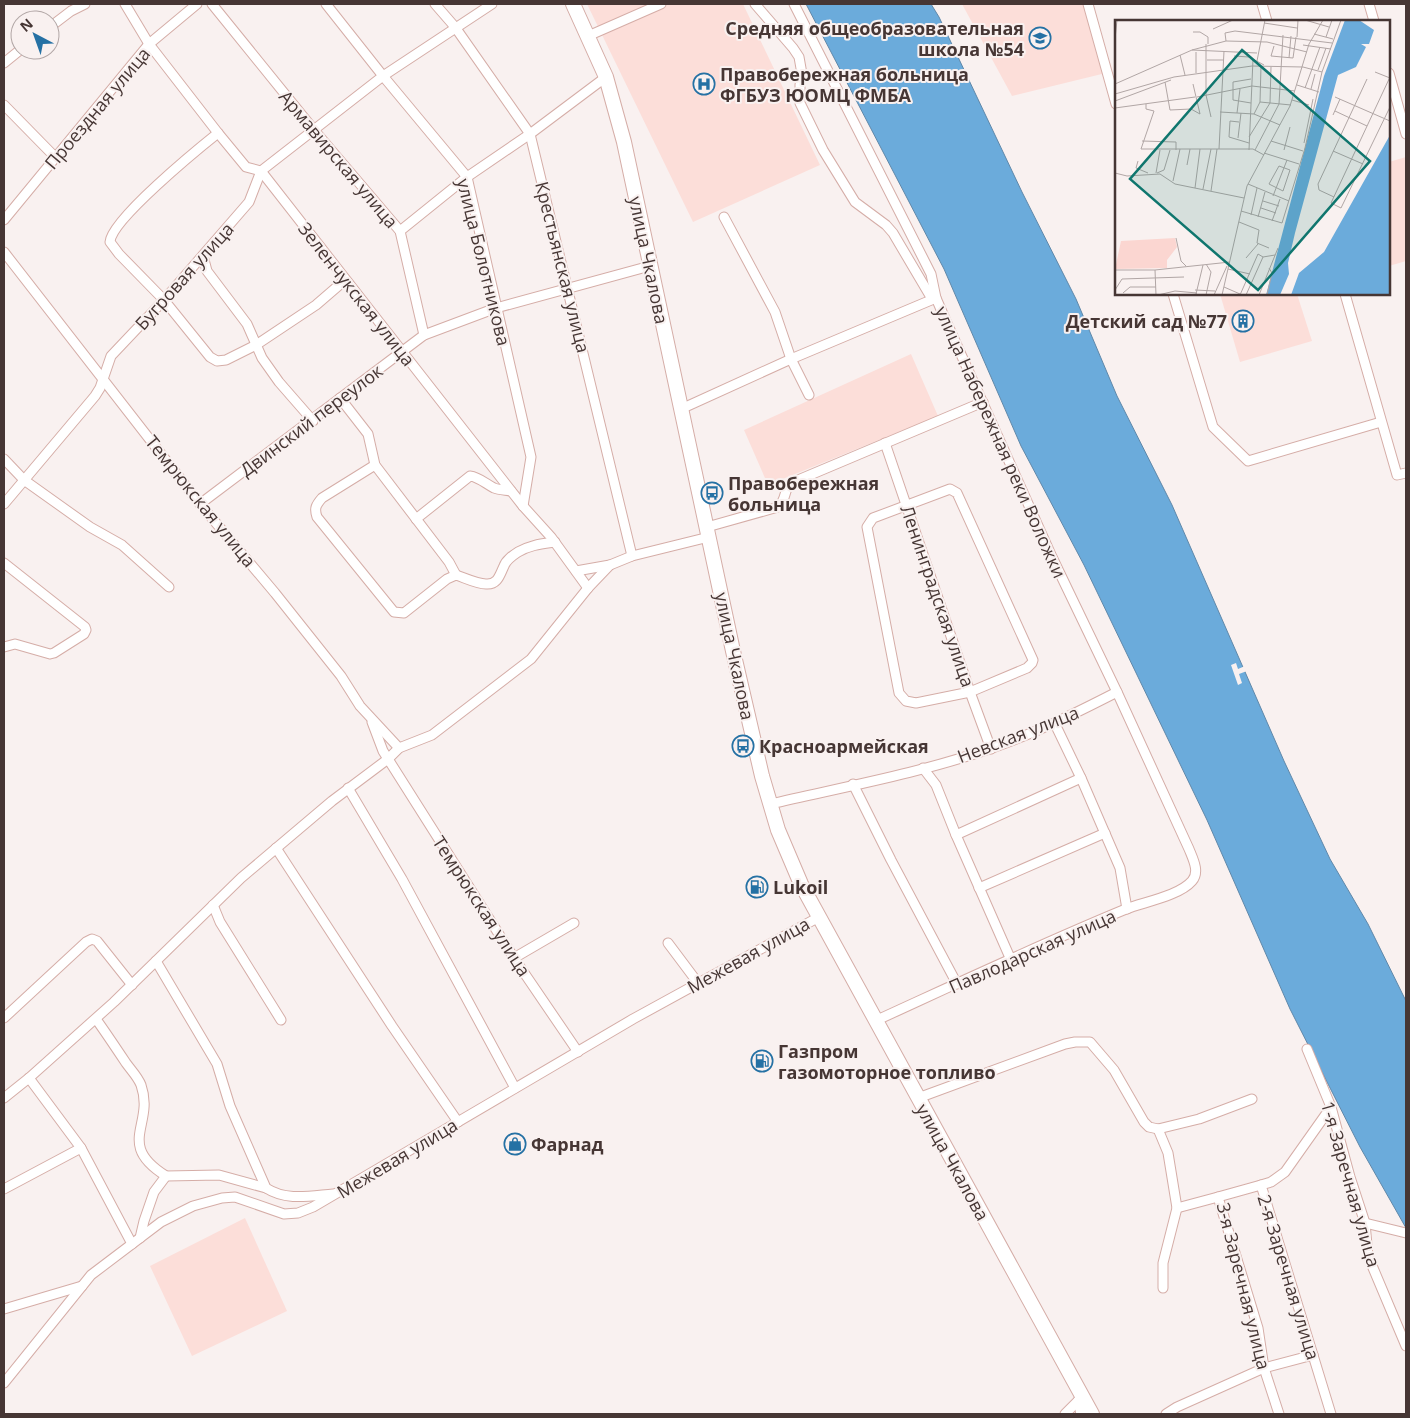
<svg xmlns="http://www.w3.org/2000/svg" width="1410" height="1418" font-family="'Open Sans',sans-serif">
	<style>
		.built { fill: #fcded9 }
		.water { fill: #6babdb; stroke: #6088a9 }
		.pier { fill: #f9f1f0 }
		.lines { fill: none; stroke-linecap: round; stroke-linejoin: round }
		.street-casing { stroke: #d5ada7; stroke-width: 11 }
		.primary-casing { stroke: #d5ada7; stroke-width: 16 }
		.street { stroke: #fff; stroke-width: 9 }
		.primary { stroke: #fff; stroke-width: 14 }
		.labels { text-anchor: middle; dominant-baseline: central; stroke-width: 4; stroke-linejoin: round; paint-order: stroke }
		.poi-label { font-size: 18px; font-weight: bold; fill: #463634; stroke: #f9f1f0; text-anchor: start }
		.street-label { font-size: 18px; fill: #463634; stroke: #f9f1f0 }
		.inset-road { fill: none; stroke: #b1a6a5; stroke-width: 1 }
		.view { fill: #0f766e; fill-opacity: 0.15; stroke: #0f766e; stroke-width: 2.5 }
		.inset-edge { fill: none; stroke: #463634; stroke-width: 2.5 }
	</style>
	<rect width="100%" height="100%" fill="#f9f1f0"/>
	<g class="built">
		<polygon points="587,4 743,4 820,165 693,222"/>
		<polygon points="962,4 1090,4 1110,72 1012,96"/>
		<polygon points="1406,157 1406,261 1389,266 1389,162"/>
		<polygon points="1220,294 1297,294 1312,341 1240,362"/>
		<polygon points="911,354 938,416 768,485 744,430"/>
		<polygon points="245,1218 287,1311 192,1356 150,1266"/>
	</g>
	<polygon class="water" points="806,4 931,4 939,17 1022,192 1076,299 1117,396 1172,505 1284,761 1330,859 1368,924 1406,1001 1406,1228 1360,1147 1290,1009 1207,820 1084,565 1021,446 944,269"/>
	<polygon class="pier" points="1236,663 1238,669 1245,666 1247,671 1239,674 1242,683 1238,685 1231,665"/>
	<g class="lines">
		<g class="street-casing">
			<g id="street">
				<polyline points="125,4 149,44 218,133 246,167 261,171 523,506 551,537 588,588"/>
				<polyline points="212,4 314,130 400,231 424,335"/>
				<polyline points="326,4 383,76 467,177 531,457 523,506"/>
				<polyline points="435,4 455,27 530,134 632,556"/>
				<polyline points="755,4 793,48 799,57 802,74 800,85 800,103 823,150 855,202 886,225 893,233 932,299"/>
				<path d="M794,4L931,274L936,298L946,321L1052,557L1117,692L1189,849C1193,859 1200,872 1192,881C1179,896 1144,902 1126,909C1041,944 958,983 875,1021"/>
				<polyline points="1088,4 1116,104"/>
				<polyline points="1262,4 1267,21"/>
				<polyline points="1369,4 1374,21"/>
				<polyline points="50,27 71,11 85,4"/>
				<polyline points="588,36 661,4"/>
				<polyline points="4,63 20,50"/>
				<polyline points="1389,73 1406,134"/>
				<polyline points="4,105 56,158"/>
				<path d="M218,133C198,149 111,220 110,242L119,254L164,300L210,357L217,361L226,360L256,345L316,305L345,280"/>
				<polyline points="724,217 775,312 791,359 809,395"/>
				<polyline points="4,220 149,44 197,4"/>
				<polyline points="400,231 467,177 530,134 606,77"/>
				<polyline points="4,252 200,504 275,593 341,676 360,706 399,748"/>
				<polyline points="203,256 207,271 247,324 262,358 279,382 313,421"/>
				<polyline points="1173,294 1213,427 1248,461 1381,422"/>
				<polyline points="1345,294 1397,475 1406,473"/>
				<polyline points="340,398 368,434 375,465 449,562 456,575"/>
				<polyline points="681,409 791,359 936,298"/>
				<polyline points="885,443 970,692 991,749"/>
				<polyline points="4,459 24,480 90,527 122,545 169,587"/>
				<path d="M375,465L322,498C316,505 314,508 317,517L394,612L404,613L447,579L456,575C465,578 477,584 486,584C498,585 500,574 504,566C506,560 512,556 518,552C530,545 541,544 555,542"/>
				<polygon points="950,489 957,493 1033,660 1032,663 1027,668 970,692 916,703 906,701 899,693 867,527 873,518"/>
				<polyline points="4,504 95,396 100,388 111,356 164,300 249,202 261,171 383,76 492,4"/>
				<polyline points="200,504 424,335 496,308 650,266"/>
				<path d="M416,519L470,476C479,477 486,484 494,488C499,490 505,490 511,491"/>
				<path d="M707,527L778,507C787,500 783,490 791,483L983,402"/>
				<polyline points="4,563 85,627 86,630 84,634 54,653 50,654 15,644 4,647"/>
				<polyline points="576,571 610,565"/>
				<polyline points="372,722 383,751 514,958 578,1052"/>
				<polyline points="1055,724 1081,778 1120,868 1127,909"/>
				<polyline points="923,768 936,785 956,835 1011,960"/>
				<polyline points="853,784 891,860 957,984"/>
				<polyline points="348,788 402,879 515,1088"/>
				<path d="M770,804C843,787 921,773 992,748C1036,733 1076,713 1117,692"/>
				<polyline points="956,835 1081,778"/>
				<polyline points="276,848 392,1026 458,1122"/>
				<polyline points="979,888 1105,833"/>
				<polyline points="213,905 220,922 281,1020"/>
				<polyline points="668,943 698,983"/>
				<polyline points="514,958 574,923"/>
				<path d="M156,961L217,1064L230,1106L266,1188C286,1201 309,1196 333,1194"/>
				<polyline points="4,1018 86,942 92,939 97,941 132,985"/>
				<path d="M96,1019C106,1033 116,1048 126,1063C131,1070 138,1077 141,1085C155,1125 115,1144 166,1176L154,1192L144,1221L140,1238"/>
				<polyline points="1307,1049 1331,1107 1350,1177 1365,1223 1368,1256 1406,1346"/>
				<polyline points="29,1078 81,1148 132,1244"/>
				<polyline points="4,1098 29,1078 114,1002 241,878 332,801 388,759 399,748 432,735 531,659 588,588 610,565 632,556 709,537"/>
				<polyline points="918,1098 1065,1044 1075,1042 1090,1042 1114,1070 1144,1122 1149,1127 1158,1129 1199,1119 1252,1099"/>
				<polyline points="1158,1129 1168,1153 1177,1208 1163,1263 1163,1288"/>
				<polyline points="166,1176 219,1175 266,1188"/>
				<polyline points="1261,1185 1218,1197 1258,1328 1264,1368 1279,1414"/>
				<polyline points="4,1189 81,1148"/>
				<polyline points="1177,1208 1218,1197"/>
				<polyline points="1365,1223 1406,1233"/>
				<polyline points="4,1309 82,1286"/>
				<polyline points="4,1383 91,1275 161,1222 193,1206 222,1198 235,1197 284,1214 298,1213 313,1207 633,1019 819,917"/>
				<polyline points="1078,1401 1081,1414"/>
				<polyline points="1065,1414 1083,1396"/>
				<polyline points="1166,1414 1177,1407 1264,1368 1313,1355"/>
				<polyline points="1331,1414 1261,1185 1271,1182 1285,1172 1331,1107"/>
			</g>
		</g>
		<g class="primary-casing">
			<polyline id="primary" points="573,4 606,77 624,142 733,651 762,776 778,830 801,884 1092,1414"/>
		</g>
		<use href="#street" class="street"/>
		<use href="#primary" class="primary"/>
	</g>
	<defs>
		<g id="school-ring" transform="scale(1.125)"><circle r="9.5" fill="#f9f1f0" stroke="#2571a4" stroke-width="1.5"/><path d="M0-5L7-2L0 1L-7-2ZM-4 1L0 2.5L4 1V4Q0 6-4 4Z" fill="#2571a4"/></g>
		<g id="hospital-ring" transform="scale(1.125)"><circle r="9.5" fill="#f9f1f0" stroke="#2571a4" stroke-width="1.5"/><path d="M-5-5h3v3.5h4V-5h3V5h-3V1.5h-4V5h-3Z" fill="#2571a4"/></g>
		<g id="building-ring" transform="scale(1.125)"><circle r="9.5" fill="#f9f1f0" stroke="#2571a4" stroke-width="1.5"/><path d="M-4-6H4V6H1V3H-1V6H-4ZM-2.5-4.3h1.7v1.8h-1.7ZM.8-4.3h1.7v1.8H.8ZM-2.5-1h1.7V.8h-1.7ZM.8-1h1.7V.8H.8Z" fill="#2571a4"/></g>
		<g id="bus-ring" transform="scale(1.125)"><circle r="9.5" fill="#f9f1f0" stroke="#2571a4" stroke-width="1.5"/><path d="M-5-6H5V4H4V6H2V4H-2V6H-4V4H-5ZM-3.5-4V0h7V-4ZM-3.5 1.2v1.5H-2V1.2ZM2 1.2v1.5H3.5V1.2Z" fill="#2571a4"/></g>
		<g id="fuel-ring" transform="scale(1.125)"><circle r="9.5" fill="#f9f1f0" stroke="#2571a4" stroke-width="1.5"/><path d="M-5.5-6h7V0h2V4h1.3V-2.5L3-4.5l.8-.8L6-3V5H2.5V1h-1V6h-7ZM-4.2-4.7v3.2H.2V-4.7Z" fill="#2571a4"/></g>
		<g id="shop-ring" transform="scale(1.125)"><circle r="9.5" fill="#f9f1f0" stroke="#2571a4" stroke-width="1.5"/><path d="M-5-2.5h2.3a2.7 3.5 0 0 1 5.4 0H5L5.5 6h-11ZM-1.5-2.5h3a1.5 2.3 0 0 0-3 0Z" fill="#2571a4"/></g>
	</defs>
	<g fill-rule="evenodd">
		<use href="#school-ring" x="1040" y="38"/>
		<use href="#hospital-ring" x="704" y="84"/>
		<use href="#building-ring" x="1243" y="321"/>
		<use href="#bus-ring" x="712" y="493"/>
		<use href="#bus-ring" x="743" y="746"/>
		<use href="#fuel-ring" x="757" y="887"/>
		<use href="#fuel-ring" x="762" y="1061"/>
		<use href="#shop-ring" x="515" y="1144"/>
	</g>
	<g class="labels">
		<g class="poi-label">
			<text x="1024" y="28" text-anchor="end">Средняя общеобразовательная<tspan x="1024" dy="21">школа №54</tspan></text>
			<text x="720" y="74">Правобережная больница<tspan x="720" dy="21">ФГБУЗ ЮОМЦ ФМБА</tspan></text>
			<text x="1227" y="321" text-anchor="end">Детский сад №77</text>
			<text x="728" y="483">Правобережная<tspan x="728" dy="21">больница</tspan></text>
			<text x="759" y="746">Красноармейская</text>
			<text x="773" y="887">Lukoil</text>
			<text x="778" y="1051">Газпром<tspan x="778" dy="21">газомоторное топливо</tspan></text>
			<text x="531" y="1144">Фарнад</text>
		</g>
		<g class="street-label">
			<text transform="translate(97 108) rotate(-50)">Проездная улица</text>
			<text transform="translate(339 159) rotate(50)">Армавирская улица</text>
			<text transform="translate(649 260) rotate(78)">улица Чкалова</text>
			<text transform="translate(484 262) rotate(76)">улица Болотникова</text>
			<text transform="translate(563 267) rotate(76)">Крестьянская улица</text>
			<text transform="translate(184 276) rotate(-48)">Бугровая улица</text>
			<text transform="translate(357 294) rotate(52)">Зеленчукская улица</text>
			<text transform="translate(311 420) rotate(-37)">Двинский переулок</text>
			<text transform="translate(1001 442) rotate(66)">улица Набережная реки Воложки</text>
			<text transform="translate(201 501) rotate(51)">Темрюкская улица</text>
			<text transform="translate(938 596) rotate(71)">Ленинградская улица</text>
			<text transform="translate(735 656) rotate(78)">улица Чкалова</text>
			<text transform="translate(1018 734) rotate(-21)">Невская улица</text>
			<text transform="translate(482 906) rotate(57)">Темрюкская улица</text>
			<text transform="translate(1032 951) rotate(-24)">Павлодарская улица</text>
			<text transform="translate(748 955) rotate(-29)">Межевая улица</text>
			<text transform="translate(397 1158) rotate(-31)">Межевая улица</text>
			<text transform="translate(953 1162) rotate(61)">улица Чкалова</text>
			<text transform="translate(1351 1184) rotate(74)">1-я Заречная улица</text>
			<text transform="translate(1289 1277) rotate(73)">2-я Заречная улица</text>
			<text transform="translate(1244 1286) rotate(76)">3-я Заречная улица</text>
		</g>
	</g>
	<g transform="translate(1115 20)">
		<rect width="275" height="275" fill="#f9f1f0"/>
		<path d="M60,218L62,227L52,240V248L0,249L6,221Z" fill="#fbd6d1"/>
		<path d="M230,0H244L259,10L254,24H246L251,27L241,47L223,55L180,213L173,243L174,254L165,275H151L209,56ZM275,115V275H176L184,253L209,232Z" fill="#6babdb"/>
		<path class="inset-road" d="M190,0L214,7M149,3L182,8M98,9L118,0M78,12H85L93,17V24M199,14L218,19M182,17L183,0M211,17L217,0M0,19L2,0M111,21L110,13L120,11L217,23M91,24V75L96,97M188,25L216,29M159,26L156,36L178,38L181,17M77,30L111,21L152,22L192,32M81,32V53M65,35L70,55M119,36L134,37L149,45M174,38L176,16M92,40H108M142,41L150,0M203,50L211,28M260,52L275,58M275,57L216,183L226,188L275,87M50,62L55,90L76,89L85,94M0,64L77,30L142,33M78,64L85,94M182,65L204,72M190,68L205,27M196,69L200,54M0,74L59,57L137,46L188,47L207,52M82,77L137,66L180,71M220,77L275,101M177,80L194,85M0,81L56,60M145,82L176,85M136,83L118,80V62L136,59M31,84V89L39,91L26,129H138L149,135M0,88L80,77M220,91L252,106M105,92L139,94L165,105M122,93L125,69M139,94L145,82L146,46M218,95L225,79M124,102L115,101L114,117L134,123M134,117L155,83L156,47M123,118L126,93M27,121L61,122V130M156,121L188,131M189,123L198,79M104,129L109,31M134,130L138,39M140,130L164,84L168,15M169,130L175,107M218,131L248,144M149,133L184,144M23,141L21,148L33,153M72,145L75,129M164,146L175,150L168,171L154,164ZM0,153L12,156L45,154L60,164L129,178M41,153L45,130M42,153L49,150L55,130M58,161L65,129M133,164L174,181M80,168L85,129M88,169L96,129M96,171L102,129M158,176L172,140M219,177L204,170L203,164L252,59M148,181L164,186M146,188L161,193M126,191L167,203L190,128L207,52L226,0M136,195L142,168M143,197L150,172M157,201L165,179M124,202L144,210L142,223L154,228M61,218L66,241L71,246M131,238L143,224M91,244L96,252L91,275M113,249L135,254M0,250H40L115,242M40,250L41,275M109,267L125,274M0,270L7,259L69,257M80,270L100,271M8,273L15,267H41M81,274L88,245M43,275L60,271L82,273M99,275L112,246M107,275L132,166L175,86L194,24L208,0M125,275L143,234L148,237M131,275L148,237L160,235M144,275L163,228M152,275L157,253L154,248"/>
		<path class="view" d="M127,30L255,141L143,270L15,159Z"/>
		<rect width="275" height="275" class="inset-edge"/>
	</g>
	<rect width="1410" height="1418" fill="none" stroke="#463634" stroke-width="10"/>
	<g transform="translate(35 35) rotate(319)"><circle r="24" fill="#f9f1f0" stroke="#b1a6a5"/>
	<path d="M0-4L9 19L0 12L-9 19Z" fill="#2571a4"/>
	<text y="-8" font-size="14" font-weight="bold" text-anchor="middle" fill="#463634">N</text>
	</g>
</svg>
